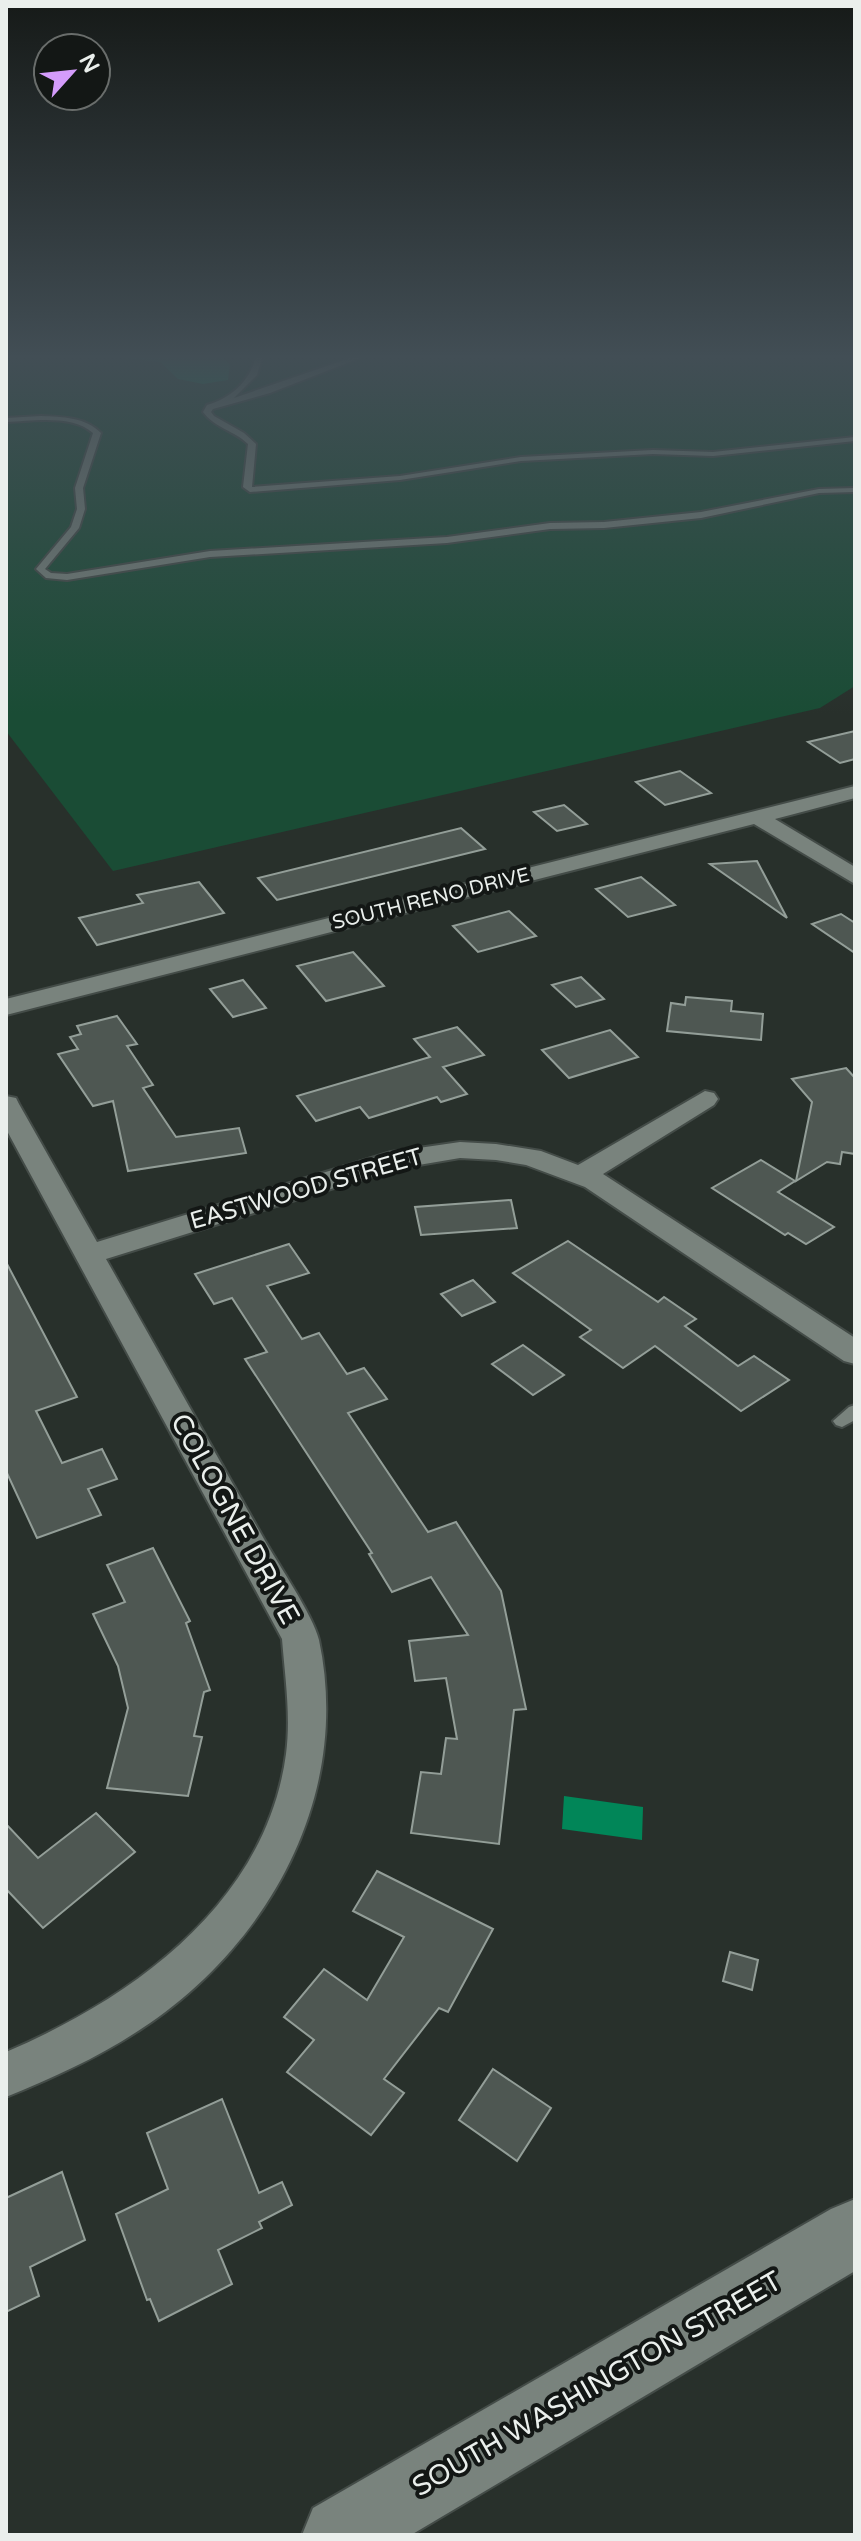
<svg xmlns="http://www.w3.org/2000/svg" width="861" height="2541" font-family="'Varela Round',sans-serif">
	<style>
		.green { fill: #1a4c35 }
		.water { fill: #018658 }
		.building { fill: #4e5752; stroke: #939e98; stroke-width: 2 }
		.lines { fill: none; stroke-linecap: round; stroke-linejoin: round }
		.lane-casing { stroke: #444c48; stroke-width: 4 }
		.street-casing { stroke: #444c48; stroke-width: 4 }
		.secondary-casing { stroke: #444c48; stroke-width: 4 }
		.lane { fill: #79837d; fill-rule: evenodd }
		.street { fill: #79837d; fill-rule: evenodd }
		.secondary { fill: #79837d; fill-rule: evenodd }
		.labels { text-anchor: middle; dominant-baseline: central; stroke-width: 8; stroke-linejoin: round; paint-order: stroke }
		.far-street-label { font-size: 20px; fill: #eaefec; stroke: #131715 }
		.street-label { font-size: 24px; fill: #eaefec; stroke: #131715 }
		.near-street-label { font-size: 28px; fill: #eaefec; stroke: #131715 }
	</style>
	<rect width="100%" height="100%" fill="#28302b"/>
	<polygon class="green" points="6,358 855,358 855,686 820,708 113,871 6,731"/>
	<g class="water">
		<polygon points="123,358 223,358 230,364 228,380 203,384 178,379 160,362"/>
		<polygon points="564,1796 643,1807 642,1840 562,1829"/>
	</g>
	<g class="building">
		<polygon points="855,731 855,759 840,763 808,742"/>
		<polygon points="680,771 711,793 665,805 636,782"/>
		<polygon points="564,805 587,824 557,831 534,812"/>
		<polygon points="461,828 485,849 277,900 258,878"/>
		<polygon points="757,861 787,918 710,864"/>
		<polygon points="641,877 675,905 628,917 596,889"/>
		<polygon points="199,882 224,913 97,945 79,918 143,903 137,895"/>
		<polygon points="509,911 536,936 478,952 453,926"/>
		<polygon points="841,914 855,923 855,953 812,924"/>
		<polygon points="353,952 384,986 326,1001 297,966"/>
		<polygon points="581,977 604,999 576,1007 552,985"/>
		<polygon points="243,980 266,1008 233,1017 210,989"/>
		<polygon points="686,997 732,1001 731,1011 763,1014 761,1040 667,1031 671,1003 685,1005"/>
		<polygon points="117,1016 137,1044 127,1046 153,1085 143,1088 176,1137 239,1128 246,1153 128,1171 113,1101 93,1106 58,1054 78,1049 70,1037 81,1034 77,1026"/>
		<polygon points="457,1027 484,1055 443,1067 467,1094 441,1102 437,1097 369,1118 360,1107 316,1121 297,1096 430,1057 414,1039"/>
		<polygon points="610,1030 638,1057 569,1078 542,1050"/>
		<polygon points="846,1068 855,1078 855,1154 842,1152 840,1164 827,1162 796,1181 812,1102 792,1079"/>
		<polygon points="761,1160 795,1181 778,1192 834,1227 806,1244 788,1233 785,1235 712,1188"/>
		<polygon points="511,1200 517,1228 421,1235 415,1207"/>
		<polygon points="568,1241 658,1302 664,1297 696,1319 685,1326 738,1366 754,1356 789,1380 741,1411 655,1346 623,1368 580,1337 591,1330 513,1273"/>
		<polygon points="289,1244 309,1273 267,1286 302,1339 319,1333 347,1374 364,1368 387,1399 348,1413 428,1532 456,1522 501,1591 526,1709 514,1710 499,1844 411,1833 421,1772 441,1774 446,1738 457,1739 446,1678 415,1681 409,1641 468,1635 431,1577 392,1592 369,1554 372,1553 245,1359 267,1352 232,1298 214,1304 195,1274"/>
		<polygon points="6,1262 77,1397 36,1411 62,1463 102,1449 117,1479 88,1489 101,1515 37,1538 6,1471"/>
		<polygon points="473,1280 495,1302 462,1316 441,1294"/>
		<polygon points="523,1345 564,1375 533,1395 492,1364"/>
		<polygon points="153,1548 190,1621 186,1623 210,1690 204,1692 194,1736 202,1737 188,1796 107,1788 128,1708 118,1666 93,1614 125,1602 107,1565"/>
		<polygon points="96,1813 135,1852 43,1928 6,1889 6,1824 38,1858"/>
		<polygon points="377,1871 493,1929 448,2012 439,2008 384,2079 404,2093 371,2135 287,2072 314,2040 284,2017 324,1969 367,2000 404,1937 353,1911"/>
		<polygon points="730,1952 758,1960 752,1990 723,1981"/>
		<polygon points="493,2069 551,2108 517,2161 459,2120"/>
		<polygon points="222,2099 259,2193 282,2182 292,2205 259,2222 262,2228 218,2250 232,2284 159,2321 150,2299 147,2300 116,2214 168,2189 147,2133"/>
		<polygon points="62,2172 85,2240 30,2267 39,2296 6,2312 6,2198"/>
	</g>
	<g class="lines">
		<g class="lane-casing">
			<g id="lane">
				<path d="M255,358H262L257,375L234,398L350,358H360L270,393L213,409L211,412L214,416L244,433L256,444L252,487L400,476L521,457L653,450L713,452L855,437V441L713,456L653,454L521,461L400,480L250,492L243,487L248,444C235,431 215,428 203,412L207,405C229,399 250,382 255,358Z"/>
				<path d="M41,416C63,417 85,417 101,433L83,488L85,509L79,528L45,569L51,573L67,574L210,551L447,537L550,523L604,522L701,512L819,489L855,488V492L819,493L701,518L604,528L550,529L447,543L210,557L67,580L46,578L36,569L71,527L77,509L75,488L93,433C72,414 32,421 6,422V418Z"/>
				<polygon points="855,1405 855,1420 842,1427 836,1425 833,1421 849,1407"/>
			</g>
		</g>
		<g class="street-casing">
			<g id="street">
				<polygon points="855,786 855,798 775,819 855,867 855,884 754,824 6,1015 6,999"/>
				<path d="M705,1091L714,1093L718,1099L714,1105L603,1174L855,1338V1364L844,1361L585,1187L526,1165L496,1160L460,1158L395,1169L106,1259C159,1352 211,1446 264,1539C278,1564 313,1615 319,1640C352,1795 269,1945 141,2029C99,2057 53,2078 6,2097V2052C133,1998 266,1903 286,1754C291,1716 285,1677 282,1639L6,1129V1096L16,1098L19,1104L97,1242L391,1152L460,1142L496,1144L541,1151L578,1165Z"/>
			</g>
		</g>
		<g class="secondary-casing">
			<polygon id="secondary" points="855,2199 855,2271 411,2535 302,2535 313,2508 831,2209"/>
		</g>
		<use href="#lane" class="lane"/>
		<use href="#street" class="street"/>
		<use href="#secondary" class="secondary"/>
	</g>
	<linearGradient id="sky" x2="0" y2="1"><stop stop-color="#161a18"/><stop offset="0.5" stop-color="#424e55"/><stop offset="1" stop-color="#424e55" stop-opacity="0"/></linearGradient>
	<rect width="861" height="714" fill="url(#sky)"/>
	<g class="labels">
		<g class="far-street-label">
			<text transform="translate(431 899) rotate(-14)">SOUTH RENO DRIVE</text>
		</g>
		<g class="street-label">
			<text transform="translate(306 1189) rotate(-16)">EASTWOOD STREET</text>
		</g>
		<g class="near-street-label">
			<text transform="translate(235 1519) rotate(61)">COLOGNE DRIVE</text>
			<text transform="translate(597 2384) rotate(-30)">SOUTH WASHINGTON STREET</text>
		</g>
	</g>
	<rect width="861" height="2541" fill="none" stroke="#eaefec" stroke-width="16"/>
	<g transform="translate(72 72) rotate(63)"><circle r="38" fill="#131715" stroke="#696d6b" stroke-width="2"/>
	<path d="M0-6L14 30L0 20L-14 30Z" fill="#d49cfb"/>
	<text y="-12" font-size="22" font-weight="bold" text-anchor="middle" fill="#eaefec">N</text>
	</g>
</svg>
